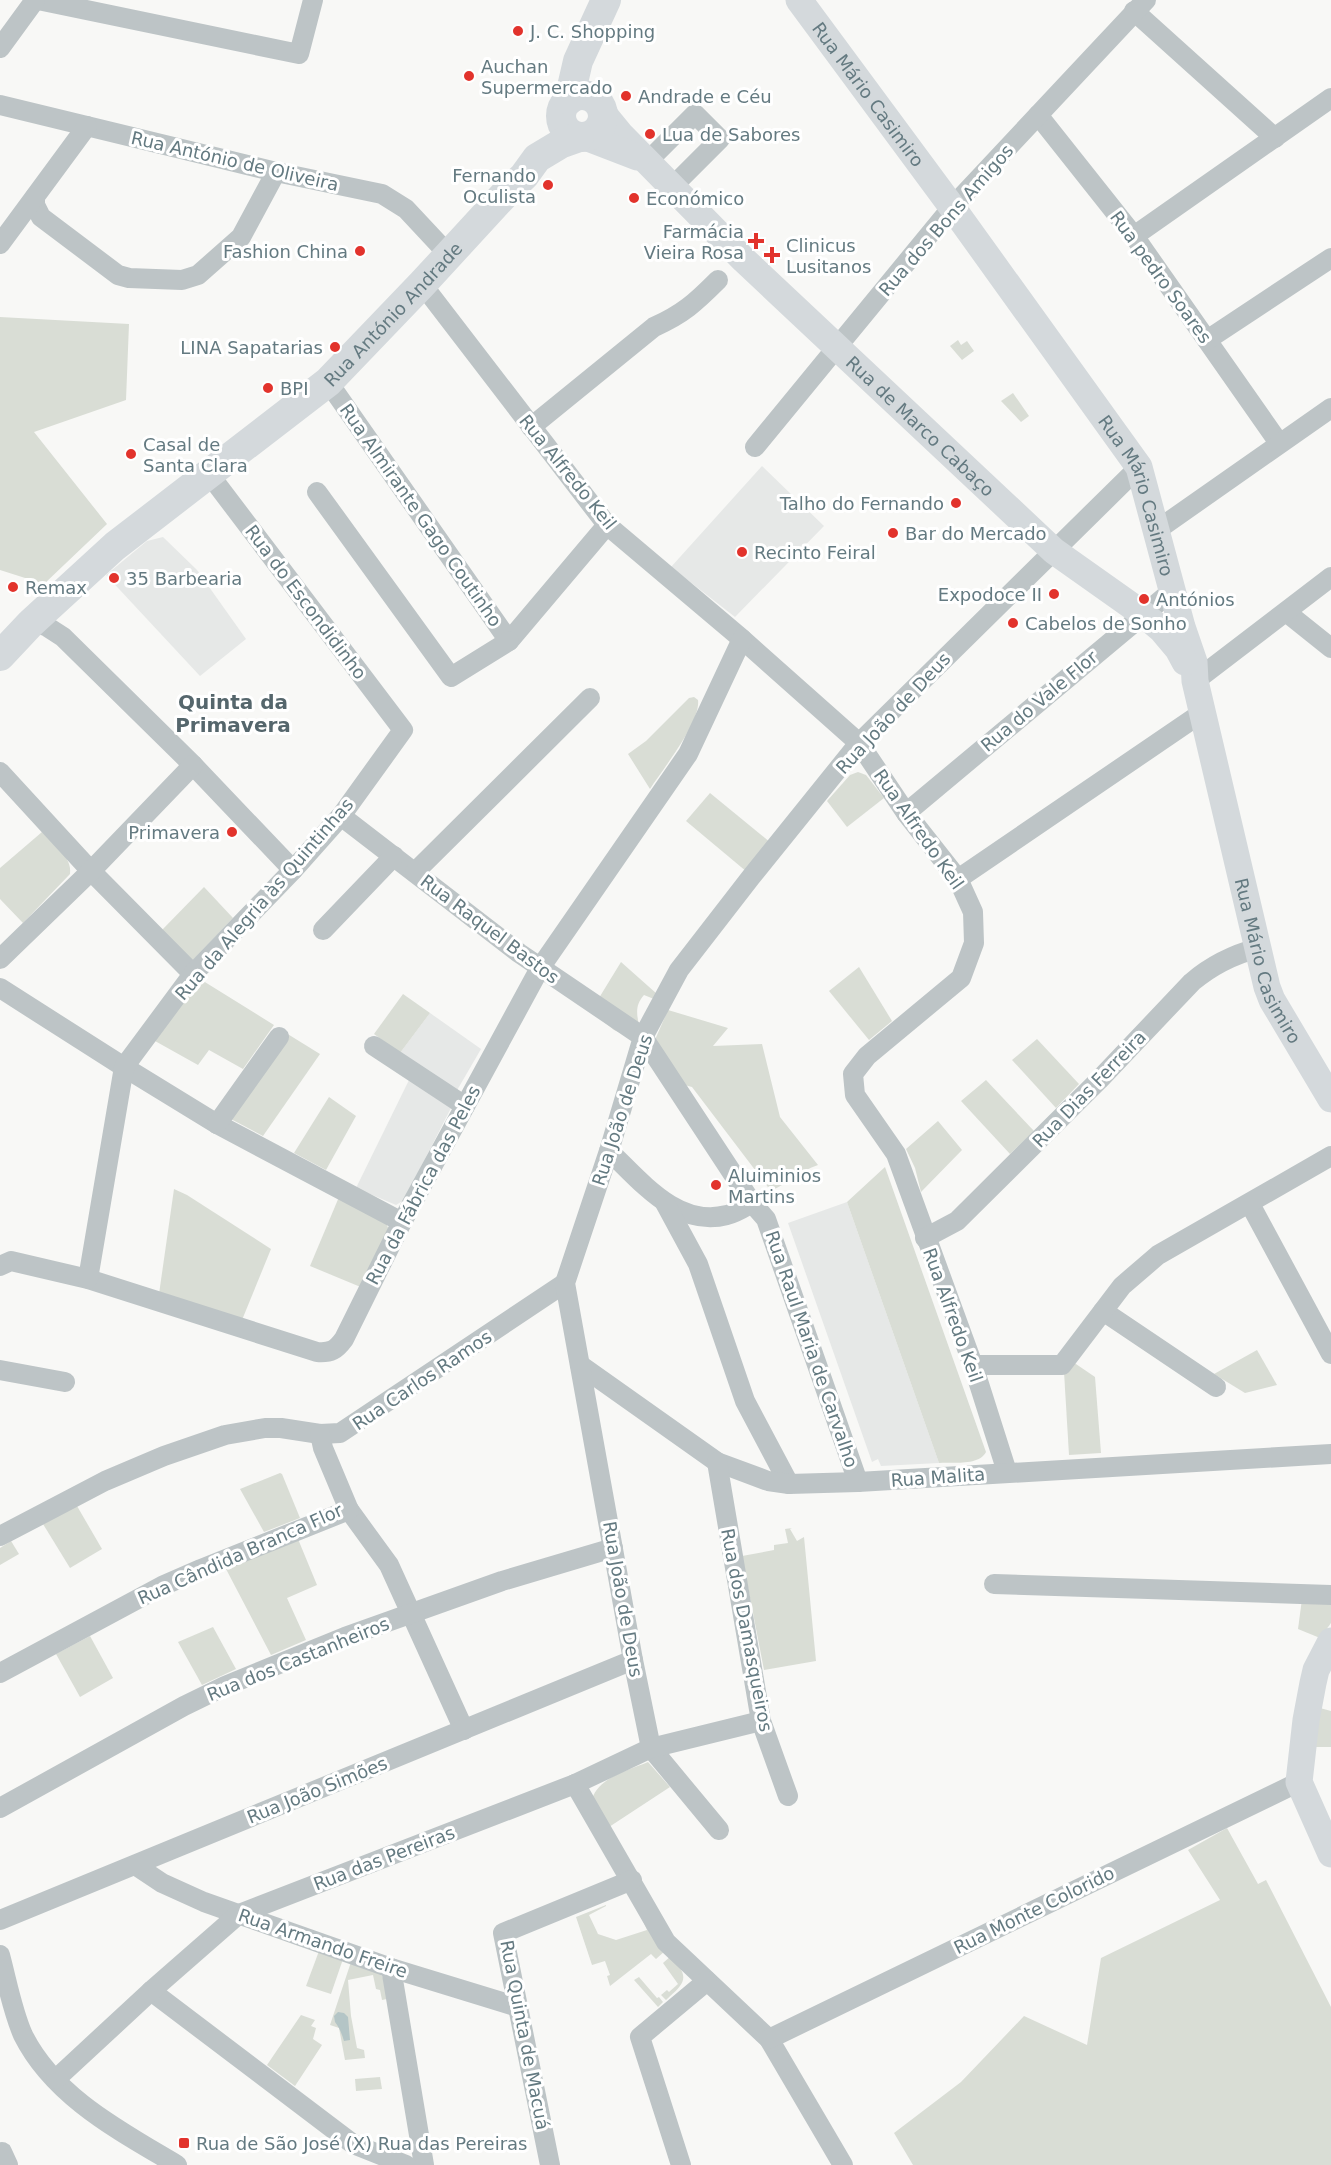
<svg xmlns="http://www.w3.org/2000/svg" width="1331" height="2165" font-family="'DejaVu Sans',sans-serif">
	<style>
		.built { fill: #e6e8e7 }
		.green { fill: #d9ddd5 }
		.water { fill: #b4c5c6 }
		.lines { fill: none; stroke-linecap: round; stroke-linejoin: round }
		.street { stroke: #bdc4c6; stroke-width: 20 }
		.secondary { stroke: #d4d9dc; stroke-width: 27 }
		.primary { stroke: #d4d9dc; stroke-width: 30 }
		.poi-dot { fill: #e2332c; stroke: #fff; stroke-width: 2 }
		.labels { text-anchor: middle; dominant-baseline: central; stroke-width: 6; stroke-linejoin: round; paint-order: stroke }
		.poi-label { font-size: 18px; fill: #647a81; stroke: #fff; text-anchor: start }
		.street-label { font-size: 18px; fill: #647a81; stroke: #fff }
		.neighbourhood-label { font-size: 20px; font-weight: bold; fill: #55666c; stroke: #fff }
	</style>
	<rect width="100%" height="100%" fill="#f8f8f6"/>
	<g class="built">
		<polygon points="762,466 824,526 735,617 671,567"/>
		<polygon points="163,537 197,570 246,639 200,676 106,575 147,541"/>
		<polygon points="430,1013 481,1049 456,1092 400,1053"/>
		<polygon points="410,1078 451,1108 404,1200 396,1205 356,1188"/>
		<polygon points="847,1202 939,1463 881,1466 878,1459 872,1462 788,1223"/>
	</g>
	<g class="green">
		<polygon points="0,317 129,324 126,400 34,432 107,524 44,584 0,570"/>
		<polygon points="958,340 961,345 967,341 974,351 962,360 950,346"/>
		<polygon points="1013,393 1029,416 1021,422 1001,401"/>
		<path d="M694,697L698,700C701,722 662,770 650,789L628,754L646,741L689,698Z"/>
		<polygon points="858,772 866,775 884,798 847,827 827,801 850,775"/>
		<polygon points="710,793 771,843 747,872 686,821"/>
		<path d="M42,832C52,843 73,857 70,874L23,923L0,899V868Z"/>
		<polygon points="204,887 233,918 192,961 162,930"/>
		<path d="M621,962L657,994L654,999L644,995C636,1004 636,1012 639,1025L630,1037L614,1030L591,1011Z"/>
		<polygon points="859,967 892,1021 869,1040 829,991"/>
		<polygon points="200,979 274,1025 243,1069 209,1050 198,1065 155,1041"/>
		<polygon points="403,994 430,1013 400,1053 374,1034"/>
		<path d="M668,1010L728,1028L713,1046L762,1044L780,1117L818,1165C800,1171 788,1183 771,1191L692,1087L677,1083L654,1042Z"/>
		<polygon points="286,1033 320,1054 263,1136 229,1118"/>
		<polygon points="1037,1039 1079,1084 1056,1108 1012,1060"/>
		<polygon points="986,1080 1034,1131 1010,1154 961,1101"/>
		<polygon points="329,1097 356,1116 326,1170 294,1153"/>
		<polygon points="938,1121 962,1150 921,1192 915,1168 906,1149"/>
		<path d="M885,1167L986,1452C979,1466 953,1462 939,1463L847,1202Z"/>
		<polygon points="174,1189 187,1195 271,1249 242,1320 159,1294"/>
		<polygon points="339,1197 386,1223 389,1230 363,1288 310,1266"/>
		<polygon points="1257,1350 1277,1385 1245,1393 1214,1374"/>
		<polygon points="1073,1362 1095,1377 1101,1453 1069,1455 1064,1372"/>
		<polygon points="280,1473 282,1474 300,1518 264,1532 240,1489"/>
		<polygon points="77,1506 102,1549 70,1568 43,1524"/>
		<polygon points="792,1528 790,1529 797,1541 804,1537 816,1661 764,1670 742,1556 774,1550 774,1545 788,1543 785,1529"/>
		<polygon points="298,1539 317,1585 287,1598 306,1640 271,1655 226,1569"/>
		<polygon points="11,1541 19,1554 0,1565 0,1548"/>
		<polygon points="1302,1599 1331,1600 1331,1623 1320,1638 1298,1629"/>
		<polygon points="213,1627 236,1669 202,1685 178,1642"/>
		<polygon points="90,1636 113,1678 80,1697 56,1654"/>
		<polygon points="1320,1708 1331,1711 1331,1747 1315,1747"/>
		<path d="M648,1762L670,1787L609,1827L592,1799C599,1777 629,1770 648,1762Z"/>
		<polygon points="1227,1828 1258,1884 1266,1880 1331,2007 1331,2165 913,2165 894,2133 961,2082 1024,2016 1087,2045 1101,1958 1220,1900 1188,1850"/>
		<polygon points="606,1905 606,1906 589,1915 598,1934 616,1940 647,1930 640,1914 666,1950 656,1959 651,1954 610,1986 607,1976 610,1975 605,1961 592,1965 576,1917"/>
		<polygon points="319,1951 343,1959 331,1994 306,1986"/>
		<path d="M671,1956C690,1978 686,1982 666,2000L661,1995L667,1990L669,1992L678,1984L663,1963Z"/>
		<polygon points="351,1962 380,1972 384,1980 387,1999 382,2000 380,1990 376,1989 373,1975 348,1980 351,2016 357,2048 364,2050 365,2058 345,2060 339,2028 330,2025"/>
		<polygon points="639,1977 657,1998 659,1997 663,2002 658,2007 634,1980"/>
		<polygon points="301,2015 315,2020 311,2026 316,2028 313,2039 322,2045 295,2086 267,2065"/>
		<polygon points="380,2077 382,2089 356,2091 355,2079"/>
	</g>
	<path class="water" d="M338,2012L344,2013L348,2017L350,2040L344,2041C342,2035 340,2028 335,2022L334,2016Z"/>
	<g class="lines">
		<g class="street">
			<polyline points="38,0 299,54 313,0"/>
			<polyline points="1134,11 1275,138"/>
			<polyline points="0,48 35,0"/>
			<polyline points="0,105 276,172 382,194 406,209 449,255"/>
			<polyline points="1038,115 1134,236 1279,443"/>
			<polyline points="647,162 695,114 720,139 672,187"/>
			<polyline points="35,197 35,205 41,217 118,275 129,278 182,280 198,275 241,237 276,172"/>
			<polyline points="1134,236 1331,98"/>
			<polyline points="0,244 87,126"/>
			<polyline points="422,284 607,525 742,639 859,743 906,813 958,879 973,912 974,943 961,978 867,1056 853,1074 855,1095 896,1154 973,1365 1007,1472"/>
			<polyline points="1207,340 1331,258"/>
			<polyline points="328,382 509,641 607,525"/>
			<path d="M531,427L654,327C683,314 695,303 718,280"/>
			<polyline points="755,447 952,207 1146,0"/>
			<polyline points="317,492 451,677 509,641"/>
			<polyline points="1157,530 1331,408"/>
			<polyline points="1286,612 1331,648"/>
			<polyline points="31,623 46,626 63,637 193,765 293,870"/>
			<polyline points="1195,681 1331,577"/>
			<polyline points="0,772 91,871 193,974"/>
			<polyline points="906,813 1173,590"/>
			<polyline points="341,816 519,953 643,1037 752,1203 766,1219 858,1482"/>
			<polyline points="415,872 590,698"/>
			<polyline points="958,879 1203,712"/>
			<polyline points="323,930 394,856"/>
			<polyline points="0,959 91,871 193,765"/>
			<polyline points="0,988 124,1067 217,1124 402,1222"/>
			<polyline points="374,1046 465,1106"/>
			<polyline points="217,1124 279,1037"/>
			<path d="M609,1151C641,1181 677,1228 727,1215C736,1213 745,1207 752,1203"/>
			<polyline points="665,1203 698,1264 745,1401 789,1484"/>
			<polyline points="1250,1204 1331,1354"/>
			<path d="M925,1238L957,1221L1099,1080L1192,982C1212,965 1232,955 1258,948"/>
			<path d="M0,1266L11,1261L88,1279L317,1352C331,1353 336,1350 344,1339L402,1222L540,968L688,754L742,639"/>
			<polyline points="88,1279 124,1067 193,974 293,870 341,816 403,730 209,474"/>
			<polyline points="1103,1311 1216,1387"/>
			<polyline points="580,1365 717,1462 768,1481 789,1484 858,1482 1331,1454"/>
			<polyline points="973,1365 1062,1365 1122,1286 1158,1255 1331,1156"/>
			<polyline points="0,1370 65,1382"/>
			<polyline points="717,1462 761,1721 788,1796"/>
			<polyline points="349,1510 389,1565 464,1730"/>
			<polyline points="0,1536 105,1481 164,1456 225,1435 265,1428 281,1428 320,1434 340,1433 565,1283"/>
			<polyline points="994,1584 1331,1595"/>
			<polyline points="0,1673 162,1586 201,1569 349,1510 323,1448 320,1434"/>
			<polyline points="575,1784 666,1942 769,2039 843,2165"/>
			<polyline points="0,1808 184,1706 225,1686 345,1637 502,1581 613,1548"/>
			<polyline points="719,1830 651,1748 633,1660 565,1283 609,1151 643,1037 679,970 751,877 859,743 1139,467"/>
			<polyline points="135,1865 162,1883 204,1902 391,1968 518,2007"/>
			<polyline points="0,1920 633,1660"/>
			<path d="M0,1955C7,1981 12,2010 23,2035C54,2097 120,2131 177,2165"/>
			<polyline points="391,1968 424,2165"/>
			<polyline points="151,1991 353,2144 406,2165"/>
			<polyline points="769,2039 1299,1782"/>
			<polyline points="56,2079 151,1991 239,1914 575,1784 651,1748 761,1721"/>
			<polyline points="2,2152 8,2165"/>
			<polyline points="550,2165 503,1933 632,1880"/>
			<polyline points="681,2165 640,2037 707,1981"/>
		</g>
		<g class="secondary">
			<path id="s1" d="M799,0L952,207L1139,467L1182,627L1194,662L1195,681L1267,987L1272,1000L1331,1099"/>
			<path id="s2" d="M603,113L621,135L744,260L1054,551L1143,614L1162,630L1178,649L1185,662"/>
			<polyline points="585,137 637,157"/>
			<polyline points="1331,1641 1316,1670 1313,1683 1306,1720 1299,1782 1331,1854"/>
		</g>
		<g class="primary">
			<circle cx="582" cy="116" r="21"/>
			<polyline points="569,100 578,61 606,0"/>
			<path id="s3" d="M0,656L31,623L115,546L328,382L422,284L504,195L524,176L537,158L562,143L579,137"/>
		</g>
	</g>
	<g class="poi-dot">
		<circle cx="518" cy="31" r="6"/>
		<circle cx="469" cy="76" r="6"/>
		<circle cx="626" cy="96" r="6"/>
		<circle cx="650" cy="134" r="6"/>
		<circle cx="548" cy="185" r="6"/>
		<circle cx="634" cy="198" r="6"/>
		<path d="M753 232h6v6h6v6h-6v6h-6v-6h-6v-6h6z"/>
		<circle cx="360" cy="251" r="6"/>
		<path d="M769 246h6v6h6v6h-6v6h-6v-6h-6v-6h6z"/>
		<circle cx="335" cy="347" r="6"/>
		<circle cx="268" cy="388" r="6"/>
		<circle cx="131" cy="454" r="6"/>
		<circle cx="956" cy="503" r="6"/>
		<circle cx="893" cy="533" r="6"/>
		<circle cx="742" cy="552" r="6"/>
		<circle cx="114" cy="578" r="6"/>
		<circle cx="13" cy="587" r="6"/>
		<circle cx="1054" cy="594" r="6"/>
		<circle cx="1144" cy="599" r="6"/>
		<circle cx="1013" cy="623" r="6"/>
		<circle cx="232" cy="832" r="6"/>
		<circle cx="716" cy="1185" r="6"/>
		<rect x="178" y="2137" width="12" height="12" rx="3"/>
	</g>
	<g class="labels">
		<g class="poi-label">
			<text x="530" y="31">J. C. Shopping</text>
			<text x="481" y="66">Auchan<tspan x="481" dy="21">Supermercado</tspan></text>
			<text x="638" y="96">Andrade e Céu</text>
			<text x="662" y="134">Lua de Sabores</text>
			<text x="536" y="175" text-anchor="end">Fernando<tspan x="536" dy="21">Oculista</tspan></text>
			<text x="646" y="198">Económico</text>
			<text x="744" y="231" text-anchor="end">Farmácia<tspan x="744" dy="21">Vieira Rosa</tspan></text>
			<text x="786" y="245">Clinicus<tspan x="786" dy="21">Lusitanos</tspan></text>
			<text x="348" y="251" text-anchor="end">Fashion China</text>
			<text x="323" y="347" text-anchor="end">LINA Sapatarias</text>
			<text x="280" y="388">BPI</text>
			<text x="143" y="444">Casal de<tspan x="143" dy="21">Santa Clara</tspan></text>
			<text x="944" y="503" text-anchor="end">Talho do Fernando</text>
			<text x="905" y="533">Bar do Mercado</text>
			<text x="754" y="552">Recinto Feiral</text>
			<text x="126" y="578">35 Barbearia</text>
			<text x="25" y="587">Remax</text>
			<text x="1042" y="594" text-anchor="end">Expodoce II</text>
			<text x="1156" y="599">Antónios</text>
			<text x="1025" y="623">Cabelos de Sonho</text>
			<text x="220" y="832" text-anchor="end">Primavera</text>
			<text x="728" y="1175">Aluiminios<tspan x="728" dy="21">Martins</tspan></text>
			<text x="196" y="2143">Rua de São José (X) Rua das Pereiras</text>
		</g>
		<g class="street-label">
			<text stroke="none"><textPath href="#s1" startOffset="117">Rua Mário Casimiro</textPath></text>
			<text transform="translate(235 161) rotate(13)">Rua António de Oliveira</text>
			<text transform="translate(946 220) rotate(-49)">Rua dos Bons Amigos</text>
			<text transform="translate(1161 277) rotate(54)">Rua pedro Soares</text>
			<text stroke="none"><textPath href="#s3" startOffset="522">Rua António Andrade</textPath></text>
			<text stroke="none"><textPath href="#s2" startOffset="446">Rua de Marco Cabaço</textPath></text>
			<text transform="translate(568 472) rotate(51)">Rua Alfredo Keil</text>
			<text stroke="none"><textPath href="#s1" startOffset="603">Rua Mário Casimiro</textPath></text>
			<text transform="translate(421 515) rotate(55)">Rua Almirante Gago Coutinho</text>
			<text transform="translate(306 602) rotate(53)">Rua do Escondidinho</text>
			<text transform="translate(1039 701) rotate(-40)">Rua do Vale Flor</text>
			<text transform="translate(893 713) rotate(-47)">Rua João de Deus</text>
			<text transform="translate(919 829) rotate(55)">Rua Alfredo Keil</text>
			<text transform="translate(264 899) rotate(-49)">Rua da Alegria às Quintinhas</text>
			<text transform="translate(490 929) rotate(37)">Rua Raquel Bastos</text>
			<text stroke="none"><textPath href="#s1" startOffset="1089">Rua Mário Casimiro</textPath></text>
			<text transform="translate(1089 1089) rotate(-46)">Rua Dias Ferreira</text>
			<text transform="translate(622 1110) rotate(-72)">Rua João de Deus</text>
			<text transform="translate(423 1185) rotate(-62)">Rua da Fábrica das Peles</text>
			<text transform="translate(953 1315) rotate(70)">Rua Alfredo Keil</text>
			<text transform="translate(812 1349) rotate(71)">Rua Raul Maria de Carvalho</text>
			<text transform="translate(422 1380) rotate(-34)">Rua Carlos Ramos</text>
			<text transform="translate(938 1477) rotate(-4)">Rua Malita</text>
			<text transform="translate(240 1554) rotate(-24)">Rua Cândida Branca Flor</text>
			<text transform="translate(623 1599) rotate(80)">Rua João de Deus</text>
			<text transform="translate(747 1630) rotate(79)">Rua dos Damasqueiros</text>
			<text transform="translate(298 1659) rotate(-22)">Rua dos Castanheiros</text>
			<text transform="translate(317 1790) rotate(-22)">Rua João Simões</text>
			<text transform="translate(384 1858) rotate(-21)">Rua das Pereiras</text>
			<text transform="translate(1034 1910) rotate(-26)">Rua Monte Colorido</text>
			<text transform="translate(323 1943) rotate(19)">Rua Armando Freire</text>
			<text transform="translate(525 2035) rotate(79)">Rua Quinta de Macuá</text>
		</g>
		<g class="neighbourhood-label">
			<text x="233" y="702">Quinta da<tspan x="233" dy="23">Primavera</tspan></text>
		</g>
	</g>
</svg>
